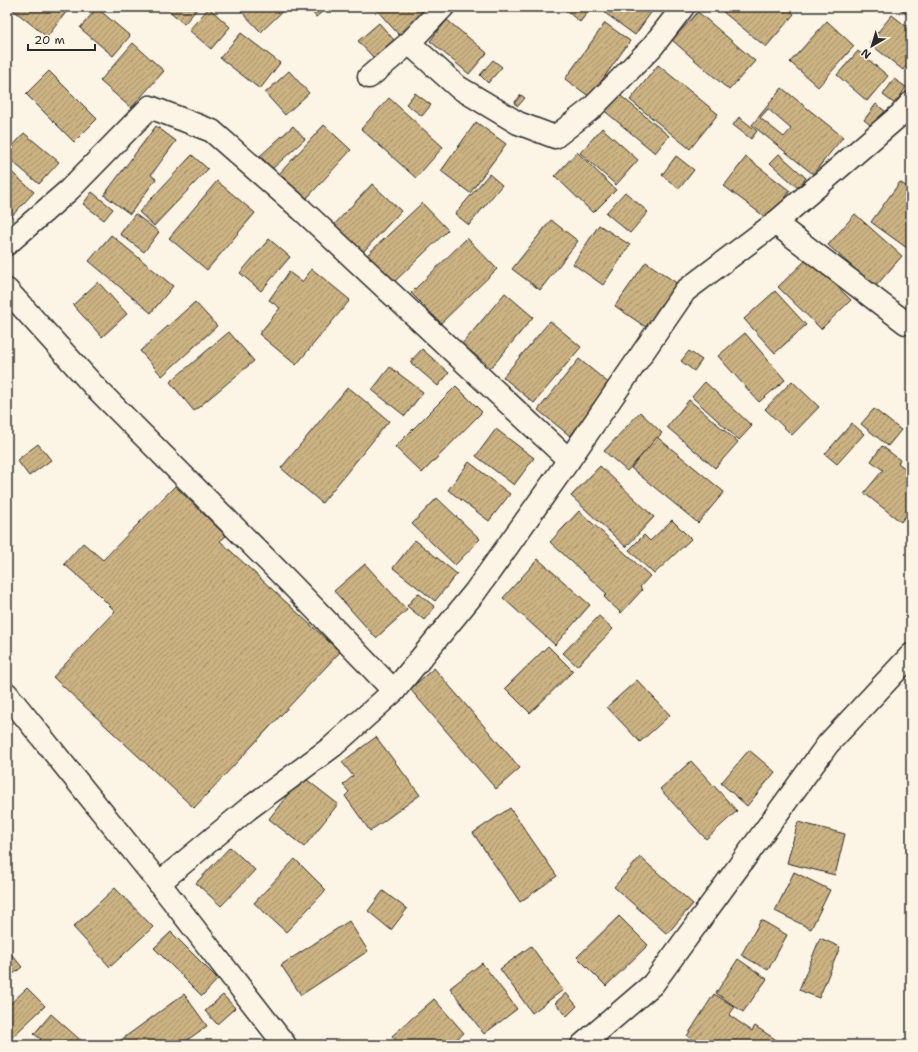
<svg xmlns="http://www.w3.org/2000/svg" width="918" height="1052" font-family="'Shantell Sans',sans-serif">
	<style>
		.building { fill: url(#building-hatch); stroke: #2b2b2b; fill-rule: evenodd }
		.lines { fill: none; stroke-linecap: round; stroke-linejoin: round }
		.minor-casing { stroke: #2b2b2b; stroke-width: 25 }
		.minor { stroke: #fcf5e5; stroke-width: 22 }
	</style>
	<defs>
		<pattern id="building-hatch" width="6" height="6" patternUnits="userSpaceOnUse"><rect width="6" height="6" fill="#ccb383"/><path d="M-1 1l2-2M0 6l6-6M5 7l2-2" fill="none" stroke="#a6926b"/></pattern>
	</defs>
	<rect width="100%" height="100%" fill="#fcf5e5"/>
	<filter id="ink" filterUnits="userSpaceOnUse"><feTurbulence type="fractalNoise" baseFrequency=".025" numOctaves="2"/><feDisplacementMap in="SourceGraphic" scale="8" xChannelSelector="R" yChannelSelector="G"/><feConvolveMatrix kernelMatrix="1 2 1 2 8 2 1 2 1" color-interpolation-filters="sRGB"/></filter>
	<g filter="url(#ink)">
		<g class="building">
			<polygon points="12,7 70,7 47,37 11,8"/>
			<polygon points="165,7 199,7 184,24"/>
			<polygon points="237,7 287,7 261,32"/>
			<polygon points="308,7 328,7 316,17"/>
			<polygon points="374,7 428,7 429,8 399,35"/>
			<polygon points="565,7 592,7 580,22 564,9"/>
			<polygon points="609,7 655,7 635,35 605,13"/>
			<polygon points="717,7 786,7 794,14 766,47"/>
			<polygon points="897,7 911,7 911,18"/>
			<polygon points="97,8 130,36 113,56 80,28"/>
			<polygon points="209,8 230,27 211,49 189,30"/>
			<polygon points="698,12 755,61 729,90 672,40"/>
			<polygon points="892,15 911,30 911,60 903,70 869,43"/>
			<polygon points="447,20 487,53 469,74 430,41"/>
			<polygon points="827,21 854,46 818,87 790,62"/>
			<polygon points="379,23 394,40 374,58 358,41"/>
			<polygon points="605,23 630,41 590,97 565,79"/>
			<polygon points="241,33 280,63 260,89 220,58"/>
			<polygon points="133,43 164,71 131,108 100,81"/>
			<polygon points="858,51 888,76 867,101 837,75"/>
			<polygon points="493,60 502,67 488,83 480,75"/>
			<polygon points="658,65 718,114 690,149 630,100"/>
			<polygon points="49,71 97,119 74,142 26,94"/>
			<polygon points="289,71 309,93 285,115 265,93"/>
			<polygon points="894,79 906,87 895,104 883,95"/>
			<path d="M782,88L843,137L813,174L752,125ZM768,109L791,129L784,137L760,118Z"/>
			<polygon points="615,91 669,136 655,153 601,108"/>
			<polygon points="415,93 431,105 422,116 406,104"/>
			<polygon points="521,95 525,98 518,106 514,103"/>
			<polygon points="389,98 443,147 416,178 361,129"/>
			<polygon points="876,104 890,115 878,131 864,120"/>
			<polygon points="739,117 757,131 751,139 733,125"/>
			<polygon points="476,122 506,144 470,193 441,171"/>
			<polygon points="324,125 351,150 306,199 279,174"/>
			<polygon points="156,126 176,141 151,175 156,179 130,214 104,195"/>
			<polygon points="293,126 305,139 272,169 260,156"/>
			<polygon points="602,128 638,160 616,185 580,153"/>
			<polygon points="24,133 59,162 39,184 7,157 7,153"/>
			<polygon points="577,152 616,190 593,213 555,176"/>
			<polygon points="779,154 806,178 798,188 770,163"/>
			<polygon points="192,155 208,169 154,226 139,212"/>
			<polygon points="676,156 694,170 679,189 662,175"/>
			<polygon points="746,157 790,191 769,220 724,186"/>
			<polygon points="7,168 34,192 10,218 7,216"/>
			<polygon points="489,174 502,185 469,225 455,214"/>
			<polygon points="217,181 255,213 207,270 169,238"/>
			<polygon points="900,182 911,190 911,251 871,222"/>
			<polygon points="372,184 401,211 362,253 333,226"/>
			<polygon points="92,192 113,209 104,220 83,204"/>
			<polygon points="625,192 648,212 630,233 606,213"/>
			<polygon points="422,203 448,230 394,282 367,255"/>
			<polygon points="135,214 159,232 144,252 120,234"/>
			<polygon points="855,214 902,256 875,287 828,245"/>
			<polygon points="551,220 578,241 540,290 512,269"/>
			<polygon points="599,225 630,245 603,285 573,264"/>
			<polygon points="111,235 173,286 151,313 89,261"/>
			<polygon points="467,238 497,269 441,323 411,293"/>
			<polygon points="269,239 290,257 261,291 240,273"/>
			<polygon points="808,258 851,300 821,329 778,287"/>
			<polygon points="646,262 678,284 647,328 615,306"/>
			<polygon points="312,269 350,300 296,365 259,334 280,308 269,300 289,272 302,282"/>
			<polygon points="98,282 127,314 102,337 73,305"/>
			<polygon points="775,291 806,325 775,353 744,319"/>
			<polygon points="505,293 533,317 491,368 462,344"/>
			<polygon points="195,302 217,326 162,376 140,351"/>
			<polygon points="550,321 581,347 534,403 503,377"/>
			<polygon points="229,332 254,361 194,411 170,382"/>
			<polygon points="745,333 785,380 759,402 718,356"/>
			<polygon points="422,349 449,373 438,386 410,362"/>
			<polygon points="689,351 702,360 694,371 681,361"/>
			<polygon points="579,359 611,385 570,436 538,410"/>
			<polygon points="390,367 423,392 405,416 372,390"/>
			<polygon points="792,381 819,407 792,435 765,409"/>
			<polygon points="705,382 752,426 739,440 692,397"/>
			<polygon points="456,386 482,412 422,473 395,447"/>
			<polygon points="348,387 389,421 322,503 281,468"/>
			<polygon points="689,400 738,442 715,468 667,427"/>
			<polygon points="874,409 901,430 888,446 861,424"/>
			<polygon points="640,412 662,433 627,471 604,451"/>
			<polygon points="852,423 864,434 837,464 825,454"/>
			<polygon points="496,429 534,458 514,485 476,456"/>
			<polygon points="657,437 724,492 698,523 631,468"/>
			<polygon points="38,444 51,460 29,476 17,460"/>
			<polygon points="882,446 900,460 898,463 911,473 911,509 901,522 864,493 883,470 871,461"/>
			<polygon points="469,462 510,494 489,521 448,490"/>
			<polygon points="600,466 654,517 626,547 571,496"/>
			<polygon points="175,486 226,536 220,541 340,652 194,808 53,677 115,611 93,589 64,564 83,543 103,560"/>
			<polygon points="437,498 480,539 455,565 412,524"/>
			<polygon points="579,511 650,576 640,587 642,590 621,613 604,597 607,594 550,542"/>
			<polygon points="672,520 691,539 654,574 629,550 644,535 650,541"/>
			<polygon points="415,540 457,574 435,601 393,568"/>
			<polygon points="538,559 590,605 555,645 503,598"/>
			<polygon points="365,564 407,610 376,638 334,591"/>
			<polygon points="418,593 435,607 424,620 407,606"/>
			<polygon points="599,616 613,629 577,666 563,653"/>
			<polygon points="548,646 573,671 530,713 505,688"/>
			<polygon points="434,668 520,768 496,789 410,689"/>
			<polygon points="637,680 670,715 640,742 607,707"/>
			<polygon points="376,737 420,795 370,831 345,796 349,792 343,785 353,776 342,762"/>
			<polygon points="749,750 775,772 747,806 721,783"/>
			<polygon points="691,761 737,811 706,839 660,789"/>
			<polygon points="302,776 338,804 304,847 269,819"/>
			<polygon points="510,808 557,876 520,902 473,833"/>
			<polygon points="798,822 845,834 835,875 787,863"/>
			<polygon points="230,847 255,870 221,906 196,883"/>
			<polygon points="640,857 693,904 667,934 614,887"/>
			<polygon points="295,859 326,890 286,932 254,903"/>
			<polygon points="794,872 830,890 811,929 775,911"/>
			<polygon points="115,888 153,927 110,967 73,927"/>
			<polygon points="383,891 407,909 391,930 368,911"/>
			<polygon points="619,916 648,945 606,986 577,957"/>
			<polygon points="761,920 787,935 768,970 741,955"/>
			<polygon points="349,921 368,951 301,995 281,965"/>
			<polygon points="171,932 218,979 202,996 154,948"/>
			<polygon points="820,938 840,947 819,998 799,990"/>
			<polygon points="531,946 563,990 532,1013 500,969"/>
			<polygon points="8,950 22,967 7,979 7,951"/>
			<polygon points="738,959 767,979 743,1012 716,993"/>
			<polygon points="482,963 517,1009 484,1034 450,988"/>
			<polygon points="27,988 45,1006 7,1042 7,1007"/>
			<polygon points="566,993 577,1006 567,1016 555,1003"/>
			<polygon points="184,994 207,1026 180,1045 114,1045"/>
			<polygon points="714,994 735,1007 729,1015 752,1031 755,1026 778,1041 775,1045 700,1045 687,1036"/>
			<polygon points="223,995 235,1008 217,1024 205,1011"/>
			<polygon points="434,999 464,1033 450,1045 400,1045 392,1036"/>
			<polygon points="51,1014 86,1045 35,1045 41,1039 34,1034"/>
		</g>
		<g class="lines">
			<g class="minor-casing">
				<g id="minor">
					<polyline points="409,43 443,7"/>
					<polyline points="369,77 409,43 458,87 518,123 555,137 592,108 652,47 683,7"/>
					<polyline points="775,223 906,323 911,321"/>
					<polyline points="7,244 69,190 150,107 212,131 302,210 569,460"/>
					<polyline points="7,290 94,386 289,582 394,691"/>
					<polyline points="7,694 159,883 285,1045"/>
					<polyline points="159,883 248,809 333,746 394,691 475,592 569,460 606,406 685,291 775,223 901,114 911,103"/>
					<polyline points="582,1045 653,984 828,744 911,655"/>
				</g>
			</g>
			<use href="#minor" class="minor"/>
		</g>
	</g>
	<rect width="918" height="1052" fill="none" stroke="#fcf5e5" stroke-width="24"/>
	<rect x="12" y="12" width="894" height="1028" fill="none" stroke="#2b2b2b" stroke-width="1.5" filter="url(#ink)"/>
	<g transform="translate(872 46) rotate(218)" stroke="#fcf5e5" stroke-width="3" paint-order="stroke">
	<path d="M0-3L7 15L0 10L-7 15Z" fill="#2b2b2b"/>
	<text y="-6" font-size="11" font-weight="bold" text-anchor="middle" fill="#2b2b2b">N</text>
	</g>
	<path d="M28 44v6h67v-6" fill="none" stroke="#2b2b2b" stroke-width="2"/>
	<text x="34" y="44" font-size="12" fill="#2b2b2b" stroke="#fcf5e5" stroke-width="3" paint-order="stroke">20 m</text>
</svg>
